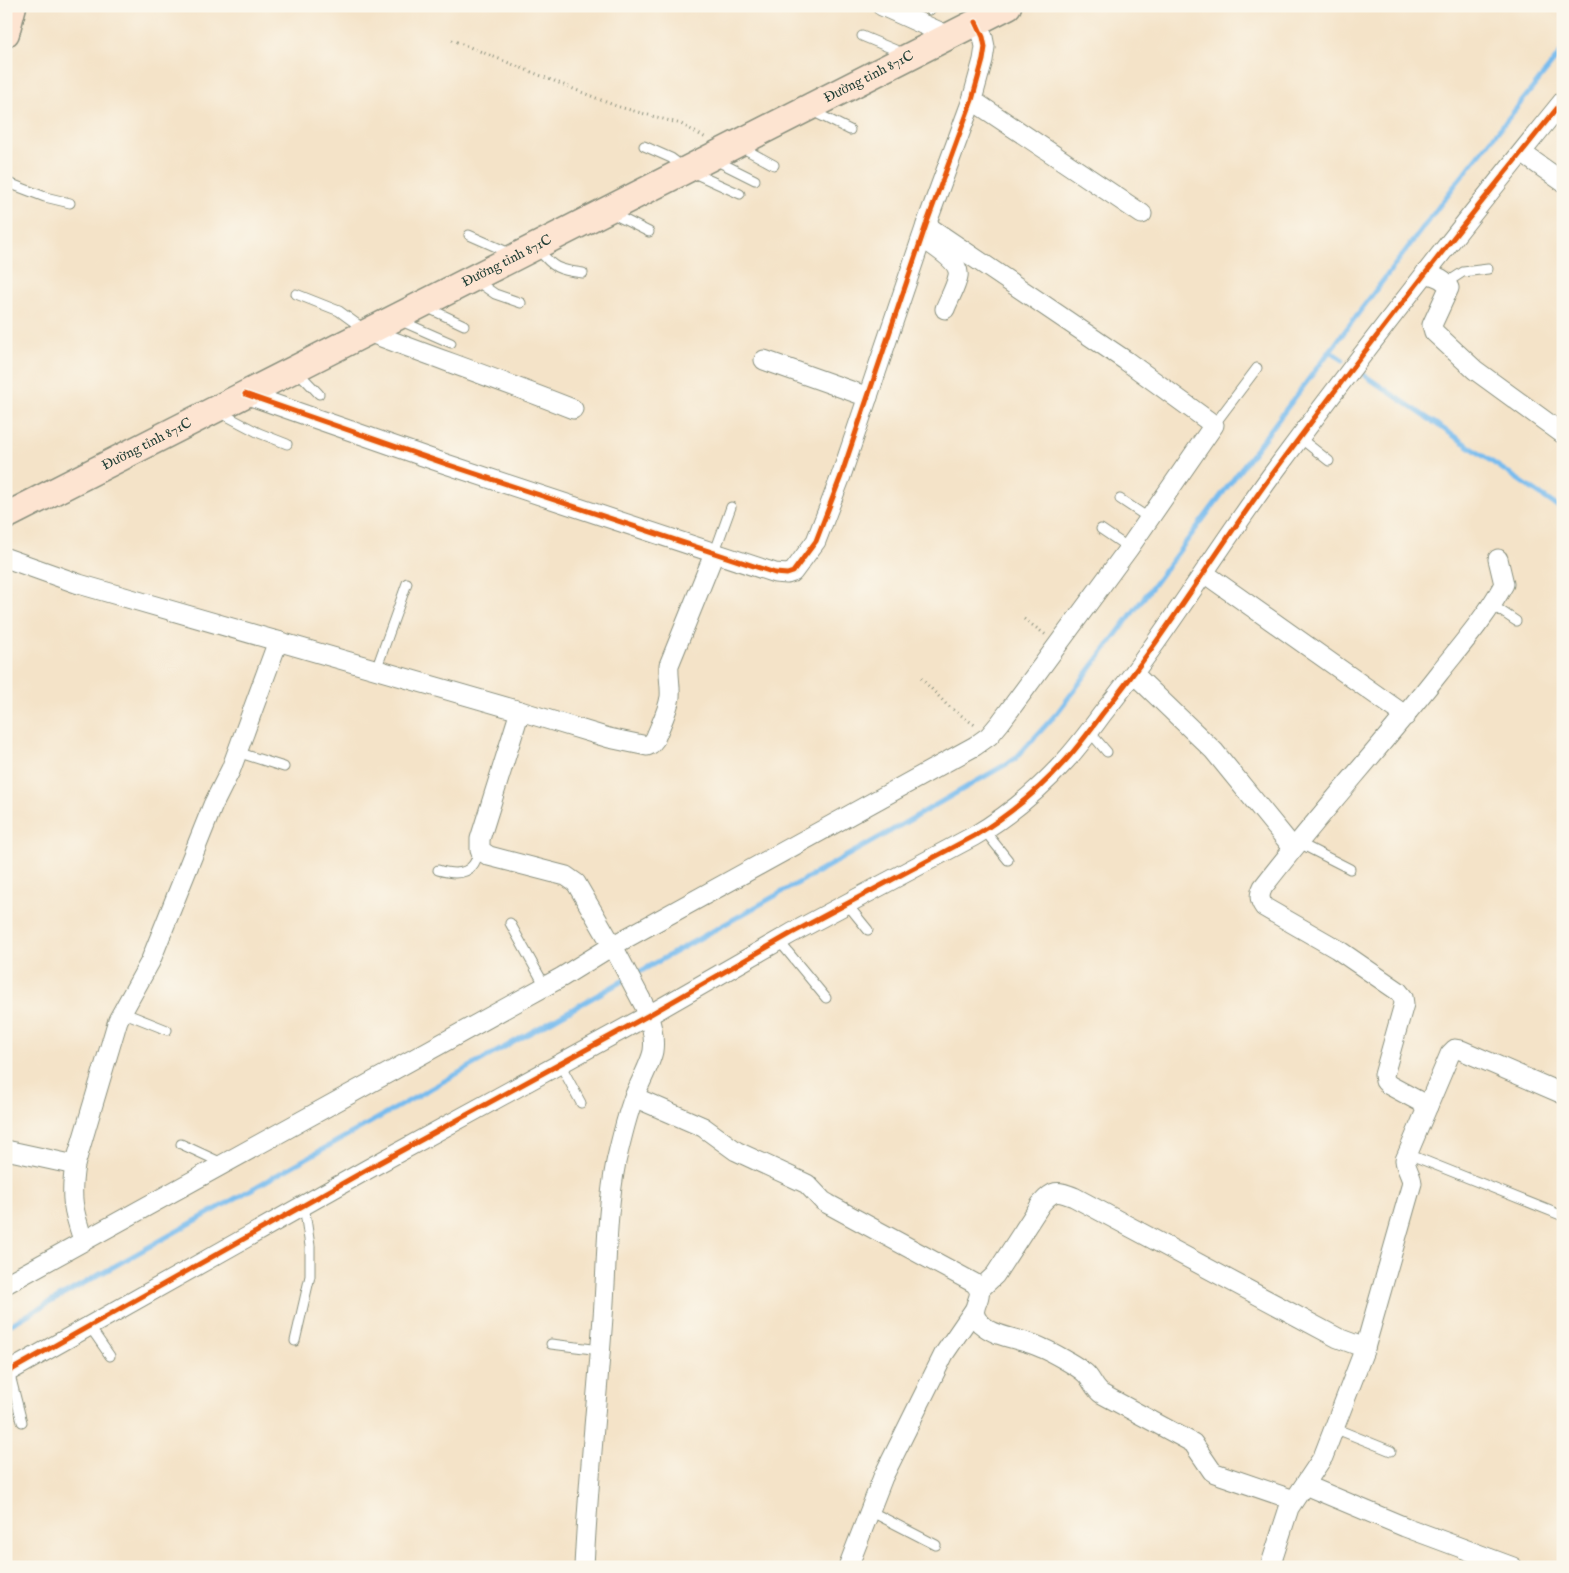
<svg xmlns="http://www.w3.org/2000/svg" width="1569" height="1573" font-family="'IM FELL English',serif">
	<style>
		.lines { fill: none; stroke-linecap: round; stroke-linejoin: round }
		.stream { stroke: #78bcee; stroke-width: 5 }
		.lane-casing { stroke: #8a907e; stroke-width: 11 }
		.street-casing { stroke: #8a907e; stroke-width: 21 }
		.secondary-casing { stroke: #8a907e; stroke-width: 29 }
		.path { stroke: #8a907e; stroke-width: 3; stroke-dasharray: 1 4; stroke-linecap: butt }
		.lane { stroke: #fff; stroke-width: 9 }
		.street { stroke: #fff; stroke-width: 19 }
		.secondary { stroke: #fde4d1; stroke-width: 26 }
		.cycleway-casing { stroke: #fbf7ec; stroke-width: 8 }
		.cycleway { stroke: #e8590c; stroke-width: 5 }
		.labels { text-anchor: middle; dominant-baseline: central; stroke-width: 4; stroke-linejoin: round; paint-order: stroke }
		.street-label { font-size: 14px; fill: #1f3d34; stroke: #fbf7ec }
	</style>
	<rect width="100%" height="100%" fill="#fbf7ec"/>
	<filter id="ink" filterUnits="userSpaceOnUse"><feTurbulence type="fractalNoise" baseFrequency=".02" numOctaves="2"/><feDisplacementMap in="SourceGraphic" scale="10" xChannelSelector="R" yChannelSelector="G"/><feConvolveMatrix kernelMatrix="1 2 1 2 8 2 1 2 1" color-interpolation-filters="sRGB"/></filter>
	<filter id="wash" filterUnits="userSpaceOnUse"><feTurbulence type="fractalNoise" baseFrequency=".0096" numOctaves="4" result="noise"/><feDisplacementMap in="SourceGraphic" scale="20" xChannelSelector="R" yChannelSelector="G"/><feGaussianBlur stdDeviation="1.12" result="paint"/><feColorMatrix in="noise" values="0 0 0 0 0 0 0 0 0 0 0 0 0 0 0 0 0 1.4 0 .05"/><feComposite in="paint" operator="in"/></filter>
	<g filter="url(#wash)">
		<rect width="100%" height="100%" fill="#f4e3c8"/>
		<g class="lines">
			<g class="stream">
				<polyline points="1330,351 1343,360"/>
				<polyline points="1364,375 1563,510"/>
				<polyline points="634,975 882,836 1015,759 1057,713 1455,185 1563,50"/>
				<polyline points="6,1327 626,979"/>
			</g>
		</g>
	</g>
	<g filter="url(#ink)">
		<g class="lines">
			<g class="lane-casing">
				<g id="lane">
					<polyline points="970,6 983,16"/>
					<polyline points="930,10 933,6"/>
					<polyline points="862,36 905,54"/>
					<polyline points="812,111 850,130"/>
					<polyline points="644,146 671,158 687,170 740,194"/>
					<polyline points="741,147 774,165"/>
					<polyline points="715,160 755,180"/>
					<polyline points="6,182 45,197 70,203"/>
					<polyline points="611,213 649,232"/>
					<polyline points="469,235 512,254"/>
					<path d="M538,249C553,268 558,270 583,273"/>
					<polyline points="475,280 495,294 521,303"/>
					<polyline points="1446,283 1463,272 1488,269"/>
					<polyline points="296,294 339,311 365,330"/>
					<polyline points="426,307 464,325"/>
					<polyline points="401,321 451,343"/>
					<polyline points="297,371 319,394"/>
					<polyline points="219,412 259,433 287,444"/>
					<polyline points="1214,425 1257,368"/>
					<polyline points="1300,438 1329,461"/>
					<polyline points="1120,499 1150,519"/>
					<polyline points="1101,529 1129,548"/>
					<polyline points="714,554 731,507"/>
					<polyline points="1492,605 1516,621"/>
					<polyline points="376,670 407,583"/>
					<polyline points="1089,731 1107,752"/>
					<polyline points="237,752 284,767"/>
					<polyline points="984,830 1008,860"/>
					<polyline points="1299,843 1350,869"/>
					<path d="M438,870C448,873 465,876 473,865C476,861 478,855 480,850"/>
					<polyline points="847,904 868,930"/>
					<polyline points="510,923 545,986"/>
					<polyline points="779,941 826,998"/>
					<polyline points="122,1012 167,1030"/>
					<polyline points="560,1064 581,1103"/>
					<polyline points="181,1144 222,1163"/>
					<polyline points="1408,1154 1563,1216"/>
					<polyline points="90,1327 110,1356"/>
					<polyline points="295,1341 310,1276 310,1246 304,1205"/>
					<polyline points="551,1344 601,1350"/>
					<polyline points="9,1371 22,1422"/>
					<polyline points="1334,1428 1391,1451"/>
					<polyline points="870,1511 936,1545"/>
				</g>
			</g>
			<g class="street-casing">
				<g id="street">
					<polyline points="882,6 949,36"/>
					<polyline points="972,100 1142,214"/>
					<polyline points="1522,153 1563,182"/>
					<path d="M922,238C932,245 961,262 958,276C956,287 949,299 945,309"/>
					<path d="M1425,273C1435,276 1445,278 1449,288L1432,325L1434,332L1475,370L1563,434"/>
					<path d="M368,332C436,358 505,382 573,409"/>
					<polyline points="764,360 868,397"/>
					<polyline points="245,394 443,463 775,573 787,574 793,572 816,541 841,476 926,225 972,100 983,60 985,47 983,37 976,22"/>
					<path d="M6,558L79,584L520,711L609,738L647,746L651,744L655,739C660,726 668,711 670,697C671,686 668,676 669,665L714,554"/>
					<polyline points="1204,573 1406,716"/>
					<polyline points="1134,674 1214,751 1293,848"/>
					<path d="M520,711L480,839V850L489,856L566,876L576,883L616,952L645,1007C650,1019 655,1037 653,1051C651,1063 639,1084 634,1097C626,1118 621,1140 616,1162C606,1213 607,1266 603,1317C597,1400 588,1483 584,1567"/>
					<path d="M634,1097L703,1127L736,1151L807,1184L823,1201L828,1204L974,1283C990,1298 963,1307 981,1324C998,1339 1022,1338 1042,1348C1052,1352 1077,1366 1085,1373C1092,1379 1094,1389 1102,1394L1193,1443L1212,1471L1215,1473L1294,1500"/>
					<path d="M1428,1106L1389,1085L1385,1081L1384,1075L1404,1004L1403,997L1398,991L1337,949L1264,907C1259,900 1259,895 1263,887C1319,814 1382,746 1439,673C1462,644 1486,617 1504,584L1498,559"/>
					<polyline points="6,1150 75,1165"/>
					<path d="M83,1240C73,1210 70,1197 75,1165L118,1020L150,962L213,805L231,769L278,641"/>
					<polyline points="6,1284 562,977 612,946 975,746 989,736 1000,723 1129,548 1214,425 1125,360 926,225"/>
					<path d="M980,1289L995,1275L1041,1204C1053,1190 1057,1190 1074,1197L1338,1338L1365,1348"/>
					<path d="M6,1373L368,1169L649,1015L792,933L974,836C1008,816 1038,791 1065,761C1079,746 1091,729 1103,713C1164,637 1214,554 1271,476C1365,349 1463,224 1563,101"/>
					<polyline points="1305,1485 1405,1527 1513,1567"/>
					<polyline points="848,1567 883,1477 944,1354 974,1310"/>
					<path d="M1270,1567L1289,1508L1323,1457L1365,1348L1412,1183C1411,1174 1406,1170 1405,1160L1450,1054L1455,1049L1461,1050L1563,1094"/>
				</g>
			</g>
			<g class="secondary-casing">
				<g id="secondary">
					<polyline points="6,33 13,6"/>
					<path id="s1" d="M6,516L1008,6"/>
				</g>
			</g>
			<g class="path">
				<polyline points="452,40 616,106 681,124 706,138"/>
				<polyline points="1024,619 1046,635"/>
				<polyline points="921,678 947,705 976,726"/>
			</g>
			<use href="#lane" class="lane"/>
			<use href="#street" class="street"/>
			<use href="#secondary" class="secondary"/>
			<g class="cycleway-casing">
				<g id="cycleway">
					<polyline points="245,394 443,463 775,573 787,574 793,572 816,541 841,476 926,225 972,100 983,60 985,47 983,37 976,22"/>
					<path d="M6,1373L368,1169L649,1015L792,933L974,836C1008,816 1038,791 1065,761C1079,746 1091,729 1103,713C1164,637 1214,554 1271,476C1365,349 1463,224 1563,101"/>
				</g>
			</g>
			<use href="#cycleway" class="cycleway"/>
		</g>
	</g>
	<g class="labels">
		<g class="street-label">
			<text stroke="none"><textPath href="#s1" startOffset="968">Đường tỉnh 871C</textPath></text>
			<text stroke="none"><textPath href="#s1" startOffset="562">Đường tỉnh 871C</textPath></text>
			<text stroke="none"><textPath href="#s1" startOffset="158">Đường tỉnh 871C</textPath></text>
		</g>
	</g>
	<rect width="1569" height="1573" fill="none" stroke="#fbf7ec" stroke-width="25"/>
</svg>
